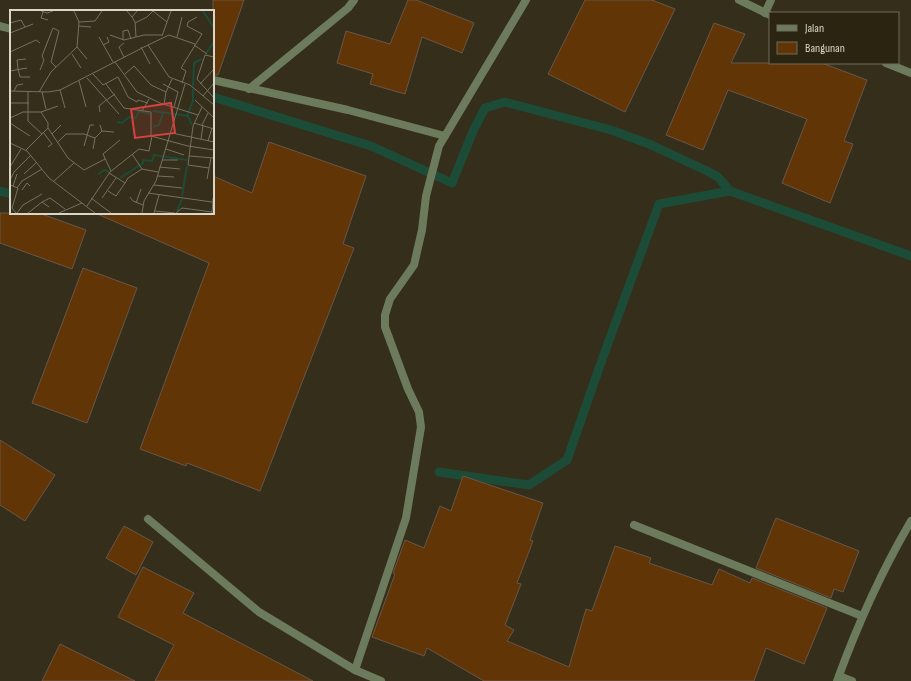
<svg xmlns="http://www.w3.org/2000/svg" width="911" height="681" font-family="'Sofia Sans Condensed',sans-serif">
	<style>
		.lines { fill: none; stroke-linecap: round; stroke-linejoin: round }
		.stream { stroke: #1c4b37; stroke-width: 9 }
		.building { fill: #623507; stroke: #695647 }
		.service { stroke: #6d7b5d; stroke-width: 8 }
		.minor { stroke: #6d7b5d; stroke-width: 8 }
		.inset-river { fill: none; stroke: #1c4b37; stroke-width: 2 }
		.inset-road { fill: none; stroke: #767160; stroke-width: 1 }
		.view { fill: #d64240; fill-opacity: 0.15; stroke: #d64240; stroke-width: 2 }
		.inset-edge { fill: none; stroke: #d9d6c9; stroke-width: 2 }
	</style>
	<rect width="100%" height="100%" fill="#342e1a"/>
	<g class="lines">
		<g class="stream">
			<polyline points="213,97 371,146 452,183 474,129 485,108 505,102 611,130 649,144 705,170 718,177 730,191 911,256"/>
			<polyline points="0,191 11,194"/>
			<polyline points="439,472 529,485 567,460 603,357 659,204 730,191"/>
		</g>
	</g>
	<g class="building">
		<polygon points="213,0 244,0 218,75 213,75"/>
		<polygon points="408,0 416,0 474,23 462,53 422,37 405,94 370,84 373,74 337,63 346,31 390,44"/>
		<polygon points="585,0 652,0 675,9 625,112 548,74"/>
		<polygon points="714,23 745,34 731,63 822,63 867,80 844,141 853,144 830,203 782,183 807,119 728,90 703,150 666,135"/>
		<polygon points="269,142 366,176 343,244 354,248 260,491 187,463 186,466 140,449 209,263 95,213 213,213 213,176 252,193"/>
		<polygon points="0,213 39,213 86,230 72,269 0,243"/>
		<polygon points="83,268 137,288 87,423 32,403"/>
		<polygon points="0,440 55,475 25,521 0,505"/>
		<polygon points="463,476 543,503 530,540 533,541 517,583 521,584 505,625 514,630 507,641 569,667 586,609 592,611 615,546 651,558 649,563 712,585 719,569 750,583 752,578 827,608 804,664 766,648 754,681 484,681 427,648 424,656 372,637 395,574 393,573 405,540 424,548 440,506 451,511"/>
		<polygon points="776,518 859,551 843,592 834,589 831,598 756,568"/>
		<polygon points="124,526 153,542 136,575 106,558"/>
		<polygon points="143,567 194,593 183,613 313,681 155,681 174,645 118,617"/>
		<polygon points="60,644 135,681 42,681"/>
	</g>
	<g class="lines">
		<polyline class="service" points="148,519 259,612 355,670"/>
		<g class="minor">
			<polyline points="739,0 770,15"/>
			<polyline points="765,13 771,0"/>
			<polyline points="0,26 11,29"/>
			<polyline points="886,63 911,73"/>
			<polyline points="213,80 348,110 445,136 439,146 426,196 422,230 414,265 390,299 385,315 385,327 408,389 419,412 421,427 406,518 355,670 381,681"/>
			<polyline points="249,89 348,8 354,0"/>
			<polyline points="445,136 526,0"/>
			<polyline points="634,525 862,616"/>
			<polyline points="839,676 852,681"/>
			<path d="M837,681C857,626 881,572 911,521"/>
		</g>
	</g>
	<g transform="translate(10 10)">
		<rect width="204" height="204" fill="#342e1a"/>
		<path class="inset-river" d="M193,1L204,18M196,43L204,32M183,76L184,53L192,49M143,101L178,106L182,115M177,106L183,91V79M107,112L112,113L119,107L126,108L129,101L140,104M143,117L149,115L153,103M88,164L95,160L99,162M110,168L133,153V150L142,151L144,145L177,150M172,186L177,156M167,201L172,189"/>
		<path class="inset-road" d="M31,1L37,3L43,1M117,1L122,7L127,1M143,1L157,12M33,2L31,8L38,10M122,7L125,12L126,27M69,12L85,11L92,1M0,13L11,10L15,17M125,13L137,7L143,1M69,16L81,17M0,23L23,14M100,25L114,30L134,25H152M152,26L161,1M89,27L103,52M167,27L172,7M113,30V21L118,20L121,29M93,35L99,32L97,27M138,35L159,25L185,34M184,35L197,44M67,37L77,49M131,37L140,54M0,42L26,30L30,33M62,44L71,58M114,47L109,37L114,33M204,47L195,45L187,69L204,88M105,52L127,82L150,93L188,105M8,59L7,50L16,49M8,59L10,67H20M30,60L34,50L32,46L43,18L49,21L41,52L46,57M0,61L17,58M83,64L93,75L108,67L118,87L127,92L128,90L138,93M115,64L124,56L141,75L156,82L162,69M77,68L109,104M69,71L76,97M172,73L176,61L171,58L192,24L177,16L178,12L187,7M96,74L114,98L141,102V126L178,136L204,140M153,74L168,82L164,97M190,74L204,59M50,80L55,98M0,81L38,82L50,80L138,35L159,67L180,75L204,95M4,81L7,75L13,74M18,82V111L32,124M29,82L41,62L67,37L69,12L64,1M32,82L36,99M193,86L204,73M185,90L204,108M95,91L105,84M0,93H19M154,95L156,82M192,97L183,116L178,155L199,158M132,101L139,89M31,102L38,113V118M90,102L89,96L95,91M0,108L13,102H31L48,96M0,113L20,126M184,113L204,119M192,115L198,103M92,121L104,122M33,122L42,134L38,137M162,123L204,132M42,124L51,115M85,128L92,121L90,115M191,129L193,115M198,131L202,118M48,132L56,124H74L85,128L83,139M0,133L17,141L39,168L85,203M74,136L80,115H84M156,139L174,145M16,140L38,118L58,148L74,160L95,149M122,144L132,159M179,146L204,148M152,150H168M0,157L11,139M149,157L170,159M101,161L93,144L110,130M99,163L115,173L118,168L132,159L148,162M14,164L27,152M147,166L164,167M197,169L201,148M0,170L4,162L21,145M44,171L64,153M0,175L8,178L2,198L6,203M144,175L172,178M3,176L7,164M7,178L12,171L32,159M12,180L17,173L20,176M98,181L106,186L115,173M138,183L202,192M120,187L123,191L133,195M81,188L101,203M92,188L106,168M32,192L40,188L55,199M126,193L131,179M77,196L100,162L129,139L139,141L142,126M145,201L165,203M7,203L13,195L32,184M18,203L32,192L39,197M49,203L72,193M132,203L134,191L146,171L175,74M144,203L149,185M166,203L172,198L202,202M202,203L203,188"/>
		<path class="view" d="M161,93L165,123L125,128L121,99Z"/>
		<rect width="204" height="204" class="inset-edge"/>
	</g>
	<rect x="769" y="12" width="130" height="52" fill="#2a2410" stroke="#706b5a"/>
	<rect x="777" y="25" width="20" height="6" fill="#6d7b5d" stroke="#706b5a"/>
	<text x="805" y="32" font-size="12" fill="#d9d6c9">Jalan</text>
	<rect x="777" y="42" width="20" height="12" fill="#623507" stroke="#706b5a"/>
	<text x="805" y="52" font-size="12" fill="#d9d6c9">Bangunan</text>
</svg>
